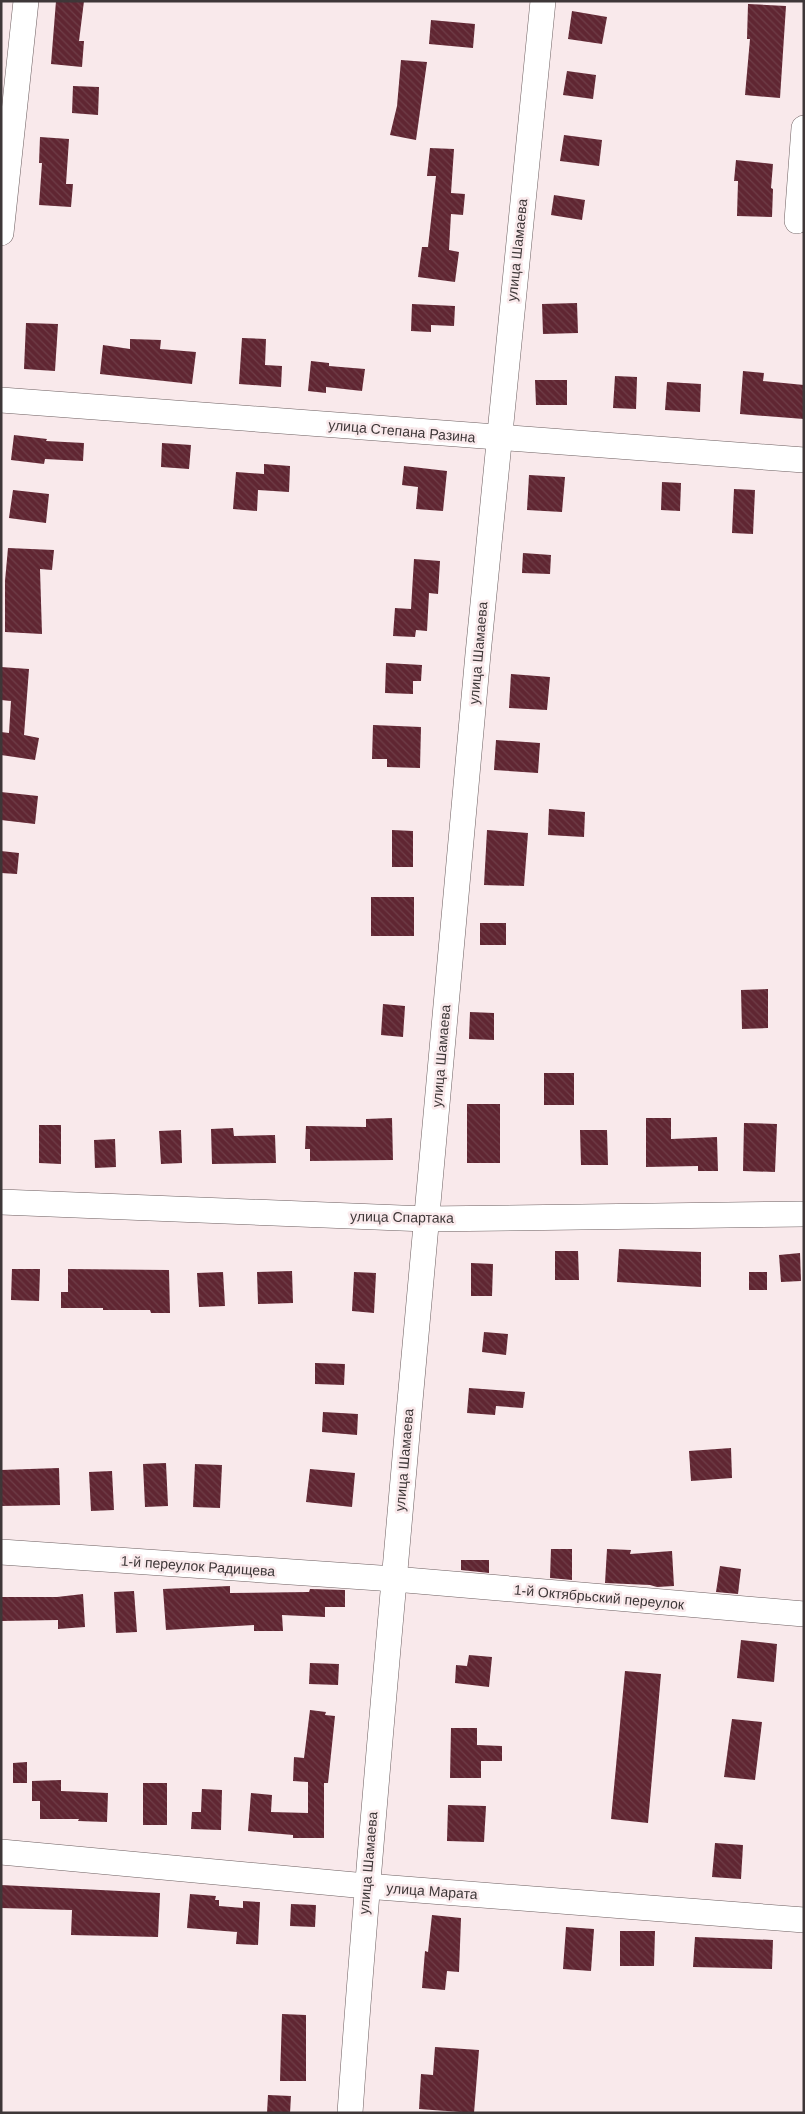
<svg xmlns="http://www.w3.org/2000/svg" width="805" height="2114" font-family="Arial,sans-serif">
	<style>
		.building { fill: url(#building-back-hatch) }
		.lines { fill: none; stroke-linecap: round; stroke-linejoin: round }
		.minor-casing { stroke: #6d5f60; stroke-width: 26 }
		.minor { stroke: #fff; stroke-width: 25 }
		.labels { text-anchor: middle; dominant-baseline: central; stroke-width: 5; stroke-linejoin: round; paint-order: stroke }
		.street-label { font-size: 14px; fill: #3e3738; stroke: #f9e9eb }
	</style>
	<defs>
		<pattern id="building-back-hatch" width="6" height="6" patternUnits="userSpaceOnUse" patternTransform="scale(1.25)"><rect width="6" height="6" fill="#602632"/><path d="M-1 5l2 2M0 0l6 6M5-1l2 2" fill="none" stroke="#6f3e48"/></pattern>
	</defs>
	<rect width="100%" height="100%" fill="#f9e9eb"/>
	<g class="building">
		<polygon points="56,1 84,1 79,41 84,41 82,67 51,64"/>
		<polygon points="748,4 786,6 780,98 745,95 750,39 747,39"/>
		<polygon points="572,11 607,17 602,44 568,39"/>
		<polygon points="431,20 475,24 473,48 429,44"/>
		<polygon points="401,60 427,62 416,140 390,135 397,106"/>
		<polygon points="567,71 596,75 593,99 563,95"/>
		<polygon points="73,86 99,87 98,115 72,113"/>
		<polygon points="564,135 602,140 599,166 560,161"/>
		<polygon points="40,137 69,139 66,184 73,184 71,207 39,205 42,163 39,163"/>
		<polygon points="430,148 454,149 451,193 465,194 463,215 451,214 449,250 459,252 455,282 418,277 422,247 428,247 436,176 427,176"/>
		<polygon points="736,160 773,164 771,188 773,189 772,217 737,216 738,181 734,181"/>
		<polygon points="554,195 585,200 582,220 551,215"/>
		<polygon points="577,303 578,333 543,334 542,304"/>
		<polygon points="412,304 455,306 454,326 431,325 431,332 411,331"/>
		<polygon points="26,323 58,324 55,371 24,369"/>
		<polygon points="242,338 266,339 265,365 282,366 281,387 239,384"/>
		<polygon points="130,339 161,340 160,349 196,352 192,384 100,374 103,345 130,349"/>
		<polygon points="311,361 329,363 329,366 365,369 362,391 326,387 326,393 308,391"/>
		<polygon points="743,371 764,373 763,381 804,385 804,419 740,414"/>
		<polygon points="615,376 637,377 636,409 613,408"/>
		<polygon points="535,380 567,380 567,405 536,405"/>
		<polygon points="667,382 701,384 700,412 665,410"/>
		<polygon points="14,435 47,439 46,441 84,443 83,461 45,459 44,464 11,460"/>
		<polygon points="162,443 191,445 189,469 161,467"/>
		<polygon points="264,464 290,466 289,492 258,490 257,511 233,509 236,472 264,474"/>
		<polygon points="404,466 447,471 443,511 416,509 418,487 402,485"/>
		<polygon points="529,475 565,477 562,512 527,510"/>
		<polygon points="662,482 681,483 680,511 661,510"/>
		<polygon points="734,489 755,490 753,534 732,533"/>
		<polygon points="13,490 49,494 46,523 9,518"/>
		<polygon points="8,548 54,550 52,570 40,569 42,634 5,632 5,581"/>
		<polygon points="523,553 551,555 550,574 522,573"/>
		<polygon points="414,559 440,561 438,594 429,593 427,631 416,630 415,637 393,636 395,608 411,609"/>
		<polygon points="386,663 422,665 421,681 413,681 413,694 385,693"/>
		<polygon points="1,667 29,669 24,735 39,738 35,760 1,755 1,732 9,733 11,701 1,700"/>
		<polygon points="511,674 550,677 547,710 509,708"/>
		<polygon points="373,725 421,727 420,768 387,767 387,759 372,759"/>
		<polygon points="496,740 540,743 538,773 494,770"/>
		<polygon points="1,792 38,796 35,824 1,820"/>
		<polygon points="549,809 585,812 584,837 548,835"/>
		<polygon points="392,830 413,831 413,867 392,867"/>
		<polygon points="487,830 528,833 524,886 484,885"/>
		<polygon points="1,851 19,853 17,874 1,873"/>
		<rect x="371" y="897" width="43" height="39"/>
		<rect x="480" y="923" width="26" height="22"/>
		<polygon points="768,989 768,1028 742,1029 741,990"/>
		<polygon points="383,1004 405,1006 403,1037 381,1035"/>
		<polygon points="470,1012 494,1013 494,1040 469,1039"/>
		<rect x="544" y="1073" width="30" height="32"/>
		<rect x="467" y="1104" width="33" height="59"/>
		<polygon points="392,1118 393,1160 310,1161 310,1149 305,1149 306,1126 366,1127 366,1119"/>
		<polygon points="646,1118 671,1118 671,1139 717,1137 718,1171 698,1171 698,1166 646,1167"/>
		<polygon points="744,1123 777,1124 775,1172 743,1171"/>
		<polygon points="39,1125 61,1125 61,1164 39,1163"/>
		<polygon points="233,1128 234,1136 275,1135 276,1163 212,1164 211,1129"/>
		<polygon points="181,1130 182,1163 161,1164 159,1131"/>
		<polygon points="580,1130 607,1130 608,1165 581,1165"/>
		<polygon points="115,1139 116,1167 95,1168 94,1140"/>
		<polygon points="619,1249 701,1252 701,1287 617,1282"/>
		<polygon points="555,1251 578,1251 579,1280 555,1280"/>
		<polygon points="800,1253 801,1281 781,1282 779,1255"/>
		<polygon points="471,1263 493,1264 492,1296 471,1296"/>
		<polygon points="12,1269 40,1269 39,1301 11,1300"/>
		<polygon points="68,1269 169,1270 170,1313 151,1313 150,1310 103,1310 103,1308 61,1308 61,1292 68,1292"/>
		<polygon points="292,1271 293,1303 258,1304 257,1272"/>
		<polygon points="223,1272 225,1306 199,1307 197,1273"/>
		<polygon points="354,1272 376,1273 374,1313 352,1311"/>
		<rect x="749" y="1272" width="18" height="18"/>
		<polygon points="484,1332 508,1334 506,1355 482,1352"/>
		<polygon points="315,1363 345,1364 344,1385 315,1384"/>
		<polygon points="469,1388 525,1392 523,1408 496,1406 495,1415 467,1413"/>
		<polygon points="323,1412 358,1414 357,1435 322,1432"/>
		<polygon points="731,1448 732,1478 691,1481 689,1451"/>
		<polygon points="166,1463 168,1506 145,1507 143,1464"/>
		<polygon points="195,1464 222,1465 220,1508 193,1507"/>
		<polygon points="59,1468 60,1505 1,1506 1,1470"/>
		<polygon points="310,1469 355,1473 352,1507 306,1502"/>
		<polygon points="112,1471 114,1510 91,1511 89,1472"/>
		<polygon points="551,1549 572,1549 572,1580 550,1578"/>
		<polygon points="607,1549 631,1550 630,1554 672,1551 674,1586 657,1587 650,1585 605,1583"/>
		<polygon points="461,1560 489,1560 489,1573 461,1570"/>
		<polygon points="720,1566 741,1569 738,1594 716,1592"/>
		<polygon points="230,1586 230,1593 309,1592 310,1589 345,1590 345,1607 325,1607 325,1617 282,1615 283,1631 254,1631 254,1625 166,1630 163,1589"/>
		<polygon points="134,1591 137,1632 116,1633 114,1592"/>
		<polygon points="83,1594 85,1627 58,1629 58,1620 1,1621 1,1597 57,1597"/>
		<polygon points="741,1640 777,1644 774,1682 737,1678"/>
		<polygon points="469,1655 492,1657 489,1687 455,1683 456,1665 467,1666"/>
		<polygon points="310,1663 339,1664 338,1685 309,1684"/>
		<polygon points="625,1671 661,1674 648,1823 611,1819"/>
		<polygon points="310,1710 326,1712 325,1715 335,1716 328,1783 324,1783 324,1838 293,1838 293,1835 248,1831 251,1793 272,1795 271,1812 308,1813 308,1782 293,1781 294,1757 304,1758"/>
		<polygon points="732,1719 762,1722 755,1780 724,1777"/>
		<polygon points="451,1728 477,1728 477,1745 502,1746 502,1761 481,1761 481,1778 450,1778"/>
		<polygon points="27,1762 27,1783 13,1783 13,1763"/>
		<polygon points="61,1780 61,1791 108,1793 107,1822 78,1821 79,1819 40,1819 40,1801 32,1801 32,1781"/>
		<rect x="143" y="1783" width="24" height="42"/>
		<polygon points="202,1789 222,1790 221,1830 191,1829 192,1812 201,1812"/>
		<polygon points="448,1805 486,1806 484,1842 447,1841"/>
		<polygon points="715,1843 743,1845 741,1879 712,1877"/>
		<polygon points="1,1885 160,1893 158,1937 71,1935 72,1910 1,1908"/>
		<polygon points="190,1894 216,1896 215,1900 219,1900 219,1906 243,1908 243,1901 260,1902 258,1945 236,1944 237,1932 187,1928"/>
		<polygon points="291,1904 316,1905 315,1927 290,1926"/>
		<polygon points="432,1915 461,1918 459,1972 447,1971 445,1990 422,1988 425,1951 428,1952"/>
		<polygon points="566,1927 594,1929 591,1971 563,1969"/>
		<polygon points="620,1931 655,1931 654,1966 620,1966"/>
		<polygon points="695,1937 773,1940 772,1969 693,1967"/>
		<polygon points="282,2014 306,2015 306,2081 280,2081"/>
		<polygon points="435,2047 479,2050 474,2113 419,2109 421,2074 433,2075"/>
		<polygon points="268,2095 291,2096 290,2113 267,2113"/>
	</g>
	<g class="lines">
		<g class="minor-casing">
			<g id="minor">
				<polyline points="797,221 804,128"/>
				<polyline points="1,233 26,1"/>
				<polyline points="1,400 804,460"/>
				<polyline points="1,1202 426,1219 804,1214"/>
				<polyline points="1,1552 394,1579 804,1614"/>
				<polyline points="1,1852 366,1886 804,1920"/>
				<path d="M350,2113C366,1882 388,1653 408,1423C449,948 494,475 543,1"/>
			</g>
		</g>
		<use href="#minor" class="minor"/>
	</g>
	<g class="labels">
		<g class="street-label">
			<text transform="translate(517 250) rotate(-84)">улица Шамаева</text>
			<text transform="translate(402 431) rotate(5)">улица Степана Разина</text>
			<text transform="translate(478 653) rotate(-85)">улица Шамаева</text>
			<text transform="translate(441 1056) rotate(-85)">улица Шамаева</text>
			<text transform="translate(402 1217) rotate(1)">улица Спартака</text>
			<text transform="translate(404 1460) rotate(-85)">улица Шамаева</text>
			<text transform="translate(198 1566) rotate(4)">1-й переулок Радищева</text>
			<text transform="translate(599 1597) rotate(5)">1-й Октябрьский переулок</text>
			<text transform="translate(368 1863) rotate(-85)">улица Шамаева</text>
			<text transform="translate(432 1891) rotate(4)">улица Марата</text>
		</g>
	</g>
	<rect width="805" height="2114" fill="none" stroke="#3e3738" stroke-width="5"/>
</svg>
